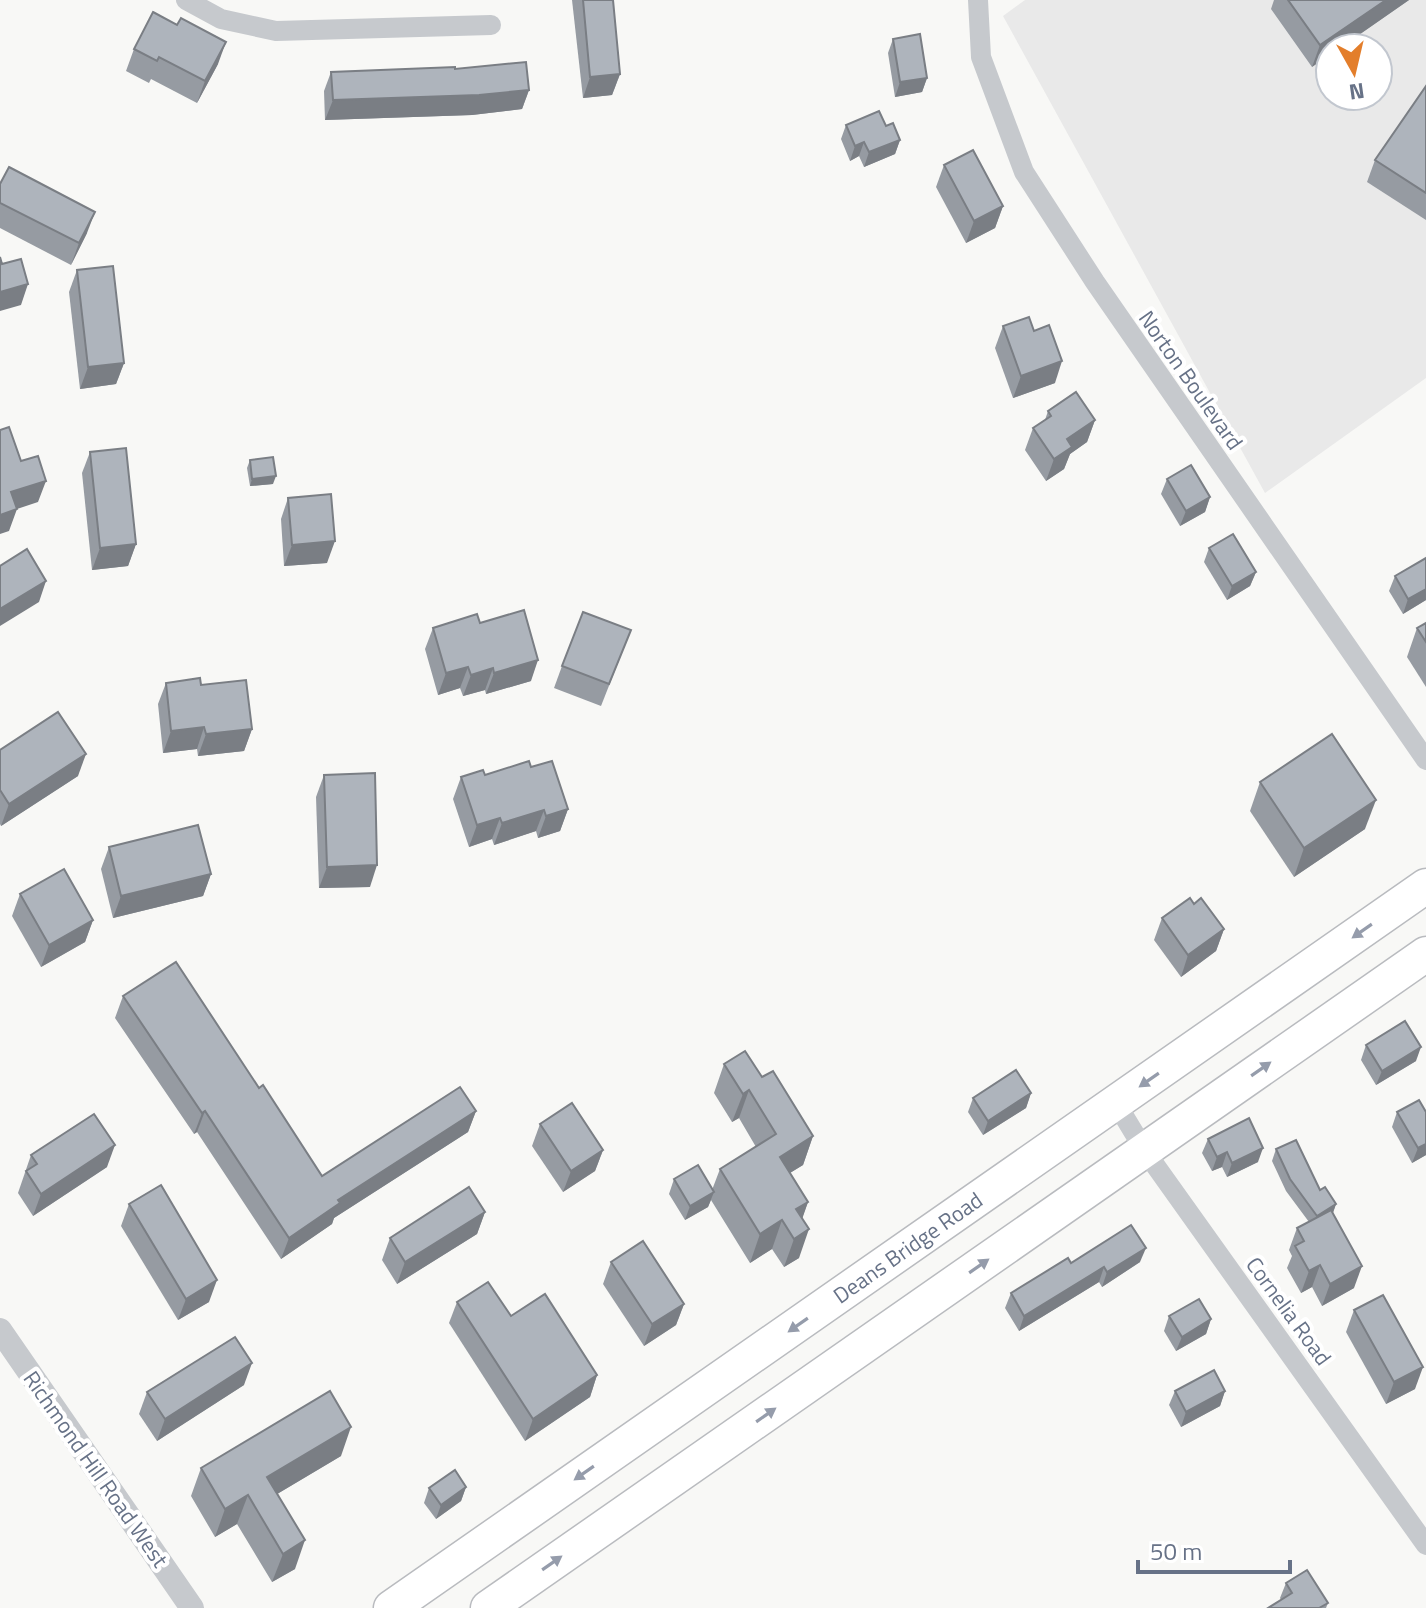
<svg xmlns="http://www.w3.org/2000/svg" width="1426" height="1608" font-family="'Titillium Web',sans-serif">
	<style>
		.built { fill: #e9e9e9; fill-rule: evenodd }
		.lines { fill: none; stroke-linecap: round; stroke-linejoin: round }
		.trunk-casing { stroke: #b9bbbf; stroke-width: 37 }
		.minor { stroke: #c6c9cd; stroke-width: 20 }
		.tertiary { stroke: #c6c9cd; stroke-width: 24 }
		.trunk { stroke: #fff; stroke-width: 34 }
		.wall { fill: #969ba2 }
		.shaded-wall { fill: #7a7e84 }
		.building { fill: #aeb4bc; stroke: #7a7e84; stroke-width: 2 }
		.oneway { fill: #959cab }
		.labels { text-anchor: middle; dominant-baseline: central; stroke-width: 8; stroke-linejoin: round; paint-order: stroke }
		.street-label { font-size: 22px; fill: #677287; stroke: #fff }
	</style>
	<rect width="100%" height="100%" fill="#f8f8f6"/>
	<path class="built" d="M1025,0H1426V378L1265,493L1003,16ZM1330,48H1378V96H1330Z"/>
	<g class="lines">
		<g class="trunk-casing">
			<g id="trunk">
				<path id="s1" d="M391,1608L1426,886"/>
				<polyline points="488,1608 1426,954"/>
			</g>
		</g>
		<g class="minor">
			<polyline points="186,0 221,19 276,31 491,25"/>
			<polyline points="978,0 981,57 1024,172 1095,282 1426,760"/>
			<polyline points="1116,1103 1145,1151 1426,1545"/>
		</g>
		<polyline class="tertiary" points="0,1330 192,1608"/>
		<use href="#trunk" class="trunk"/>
	</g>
	<g class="wall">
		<polygon points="572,0 613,0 620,74 612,95 583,98"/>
		<polygon points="1274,0 1409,0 1340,48 1330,48 1312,67 1271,9"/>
		<polygon points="893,39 927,78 922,92 895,97 888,53"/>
		<polygon points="134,49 218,64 197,103 151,79 149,83 126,71"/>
		<polygon points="455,69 529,90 522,109 472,115 325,120 324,91 331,72"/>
		<polygon points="1426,86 1426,220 1367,182 1375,160"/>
		<polygon points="846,125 886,126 900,140 895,154 864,167 859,156 850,161 841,139"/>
		<polygon points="944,165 1003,206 995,228 966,243 936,187"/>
		<polygon points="0,184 87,233 71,265 0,228"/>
		<polygon points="77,270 124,363 116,384 80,389 69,292"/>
		<polygon points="1003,326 1034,331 1055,383 1013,398 995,348"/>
		<polygon points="1048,411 1095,420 1087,442 1070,454 1064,469 1046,481 1025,450 1033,428 1045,420"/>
		<polygon points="90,452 136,544 128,566 92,570 82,473"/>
		<polygon points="250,460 273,484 250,486 247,468"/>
		<polygon points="1167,479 1210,497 1205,512 1180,526 1161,494"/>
		<polygon points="288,498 327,563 284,566 281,519"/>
		<polygon points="1209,548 1256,572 1250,586 1227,600 1204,562"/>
		<polygon points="1426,558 1426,600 1403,614 1389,591 1395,576"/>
		<polygon points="480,623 531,681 486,694 485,690 463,696 460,688 438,695 425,649 433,628"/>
		<polygon points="1426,623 1426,687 1407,657 1417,628"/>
		<polygon points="631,630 601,706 554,688 562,666"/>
		<polygon points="166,683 201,685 252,729 244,751 198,756 197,749 163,753 158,704"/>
		<polygon points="0,750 78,776 1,826 0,824"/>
		<polygon points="531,767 568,809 560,831 538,838 536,831 494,845 492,839 469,847 453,799 461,777 485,775"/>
		<polygon points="324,775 370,887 319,888 316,797"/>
		<polygon points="1260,782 1365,829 1294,877 1250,811"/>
		<polygon points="109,847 211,874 203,896 113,918 101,869"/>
		<polygon points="20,894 93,920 85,942 41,967 12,916"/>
		<polygon points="1194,904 1224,929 1216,951 1181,977 1154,940 1162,918"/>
		<polygon points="123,996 259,1088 322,1176 476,1111 468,1132 334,1218 332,1224 281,1259 197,1132 194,1134 115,1018"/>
		<polygon points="1366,1045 1416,1061 1376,1085 1361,1060"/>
		<polygon points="724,1064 762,1077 813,1136 803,1165 790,1173 808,1202 802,1218 799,1258 784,1267 772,1249 750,1263 711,1200 708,1207 685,1220 669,1194 674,1179 712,1190 720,1169 756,1147 739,1118 732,1122 714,1093"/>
		<polygon points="1031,1093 1026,1108 983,1135 968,1112 973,1098"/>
		<polygon points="1397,1112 1426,1155 1412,1163 1392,1127"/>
		<polygon points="540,1124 603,1150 595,1171 563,1192 532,1146"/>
		<polygon points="1208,1139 1258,1162 1227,1177 1222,1167 1212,1171 1202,1153"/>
		<polygon points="1276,1149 1336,1204 1333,1213 1354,1288 1322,1306 1312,1287 1301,1293 1287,1268 1292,1256 1289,1250 1297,1228 1309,1222 1286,1191 1272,1161"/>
		<polygon points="31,1155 107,1167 33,1216 18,1193"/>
		<polygon points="129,1204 209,1302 178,1320 121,1226"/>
		<polygon points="485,1212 477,1234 397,1284 382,1260 390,1238"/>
		<polygon points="611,1262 684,1304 676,1325 644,1346 603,1284"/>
		<polygon points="1140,1262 1102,1287 1099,1282 1019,1331 1005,1308 1011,1293 1071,1263"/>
		<polygon points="457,1302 511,1316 597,1375 590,1397 525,1441 449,1323"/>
		<polygon points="1354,1310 1415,1389 1386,1404 1346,1332"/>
		<polygon points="1169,1316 1211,1319 1206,1334 1176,1351 1164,1331"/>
		<polygon points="244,1385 157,1441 139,1414 147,1392"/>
		<polygon points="1175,1391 1225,1391 1220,1406 1181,1427 1169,1405"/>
		<polygon points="341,1456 277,1494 295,1569 272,1582 237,1524 215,1537 191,1496 201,1468"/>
		<polygon points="466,1487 461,1501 436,1519 424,1503 429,1488"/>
		<polygon points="1286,1583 1328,1603 1326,1608 1268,1608 1281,1600 1280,1598"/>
	</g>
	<g class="shaded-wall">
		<polygon points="1386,0 1409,0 1340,48 1330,48 1330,55 1312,67 1320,45"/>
		<polygon points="226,42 218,64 197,103 205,81"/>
		<polygon points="620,74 612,95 583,98 590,77"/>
		<polygon points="927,78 922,92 895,97 900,82"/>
		<polygon points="529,90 522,109 472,115 325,120 333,100"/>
		<polygon points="900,140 895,154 864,167 869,152"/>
		<polygon points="864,142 859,156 850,161 855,146"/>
		<polygon points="1003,206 995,228 966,243 974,221"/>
		<polygon points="95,212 87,233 71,265 79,243"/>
		<polygon points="28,284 21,305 0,311 0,292"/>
		<polygon points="1062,361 1055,383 1013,398 1021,376"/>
		<polygon points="124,363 116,384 80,389 88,367"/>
		<polygon points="1095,420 1087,442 1070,454 1064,469 1046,481 1054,459 1067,439"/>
		<polygon points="276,476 273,484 250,486 252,479"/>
		<polygon points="46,481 38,502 17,509 9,531 0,534 0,515 11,492"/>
		<polygon points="1210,497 1205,512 1180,526 1186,511"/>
		<polygon points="335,541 327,563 284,566 292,545"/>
		<polygon points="136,544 128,566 92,570 100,548"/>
		<polygon points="1256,572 1250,586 1227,600 1232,586"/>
		<polygon points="46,581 39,602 0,626 0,609"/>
		<polygon points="1426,589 1426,600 1403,614 1408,599"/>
		<polygon points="538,660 531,681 486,694 494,673"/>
		<polygon points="468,667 460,688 438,695 446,673"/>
		<polygon points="493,668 485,690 463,696 471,675"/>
		<polygon points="204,727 197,749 163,753 171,731"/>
		<polygon points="252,729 244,751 198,756 206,734"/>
		<polygon points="86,754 78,776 1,826 9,804"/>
		<polygon points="1376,800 1365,829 1294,877 1304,848"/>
		<polygon points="568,809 560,831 538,838 546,816"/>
		<polygon points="544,810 536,831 494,845 502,823"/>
		<polygon points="500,818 492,839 469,847 477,825"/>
		<polygon points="377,865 370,887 319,888 327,867"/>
		<polygon points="211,874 203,896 113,918 121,896"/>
		<polygon points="93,920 85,942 41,967 49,945"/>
		<polygon points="1224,929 1216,951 1181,977 1188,955"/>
		<polygon points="1421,1047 1416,1061 1376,1085 1382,1071"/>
		<polygon points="749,1090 739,1118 732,1122 743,1094"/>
		<polygon points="1031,1093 1026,1108 983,1135 988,1121"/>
		<polygon points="205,1111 197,1132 194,1134 202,1113"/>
		<polygon points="476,1111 468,1132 334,1218 332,1224 281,1259 289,1238 338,1200"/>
		<polygon points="813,1136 803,1165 770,1185 780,1157"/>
		<polygon points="1426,1144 1426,1155 1412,1163 1418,1148"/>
		<polygon points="115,1145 107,1167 33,1216 41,1194"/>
		<polygon points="1263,1148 1258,1162 1227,1177 1232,1163"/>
		<polygon points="603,1150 595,1171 563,1192 571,1171"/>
		<polygon points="1227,1152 1222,1167 1212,1171 1217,1157"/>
		<polygon points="714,1192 708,1207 685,1220 690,1206"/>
		<polygon points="808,1202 798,1231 796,1209"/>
		<polygon points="1336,1204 1332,1215 1313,1228 1317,1216"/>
		<polygon points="485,1212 477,1234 397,1284 405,1262"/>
		<polygon points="782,1220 772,1249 750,1263 760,1234"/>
		<polygon points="809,1229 799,1258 784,1267 794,1239"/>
		<polygon points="1146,1248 1140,1262 1102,1287 1107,1272"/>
		<polygon points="1320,1265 1312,1287 1301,1293 1309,1271"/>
		<polygon points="1362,1266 1354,1288 1322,1306 1330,1284"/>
		<polygon points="1104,1267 1099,1282 1019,1331 1024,1316"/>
		<polygon points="217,1280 209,1302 178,1320 186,1299"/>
		<polygon points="684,1304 676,1325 644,1346 652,1324"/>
		<polygon points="1211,1319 1206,1334 1176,1351 1182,1337"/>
		<polygon points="252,1363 244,1385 157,1441 165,1419"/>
		<polygon points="1423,1367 1415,1389 1386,1404 1394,1382"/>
		<polygon points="597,1375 590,1397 525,1441 533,1419"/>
		<polygon points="1225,1391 1220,1406 1181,1427 1186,1412"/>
		<polygon points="351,1427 341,1456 257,1506 267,1477"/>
		<polygon points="466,1487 461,1501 436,1519 441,1505"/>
		<polygon points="248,1495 237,1524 215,1537 225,1509"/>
		<polygon points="305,1540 295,1569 272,1582 283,1554"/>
	</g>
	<g class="building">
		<polygon points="583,0 613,0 620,74 590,77"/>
		<polygon points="1288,0 1386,0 1320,45"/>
		<polygon points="153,12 177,25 181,18 226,42 205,81 159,57 157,61 134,49"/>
		<polygon points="920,34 927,78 900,82 893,39"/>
		<polygon points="526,62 529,90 479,95 333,100 331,72 455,67 455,69"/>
		<polygon points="1426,86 1426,193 1375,160"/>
		<polygon points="879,111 886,126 893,123 900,140 869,152 864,142 855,146 846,125"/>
		<polygon points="973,150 1003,206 974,221 944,165"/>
		<polygon points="9,167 95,212 79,243 0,203 0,184"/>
		<polygon points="0,257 2,264 21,259 28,284 0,292"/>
		<polygon points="113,266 124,363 88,367 77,270"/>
		<polygon points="1029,317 1034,331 1049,325 1062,361 1021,376 1003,326"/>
		<polygon points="1076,392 1095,420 1067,439 1072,447 1054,459 1033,428 1051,416 1048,411"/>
		<polygon points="9,427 21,461 38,456 46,481 11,492 17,509 0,515 0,430"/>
		<polygon points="126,448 136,544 100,548 90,452"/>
		<polygon points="273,457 276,476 252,479 250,460"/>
		<polygon points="1191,465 1210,497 1186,511 1167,479"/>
		<polygon points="331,494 335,541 292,545 288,498"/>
		<polygon points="1233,534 1256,572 1232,586 1209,548"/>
		<polygon points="27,549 46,581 0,609 0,566"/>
		<polygon points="1426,558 1426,589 1408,599 1395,576"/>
		<polygon points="524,610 538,660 494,673 493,668 471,675 468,667 446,673 433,628 477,614 480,623"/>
		<polygon points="583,612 631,630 609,684 562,666"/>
		<polygon points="1426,623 1426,642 1417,628"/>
		<polygon points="200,678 201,685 246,680 252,729 206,734 204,727 171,731 166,683"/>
		<polygon points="58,712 86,754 9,804 0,790 0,750"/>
		<polygon points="1332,734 1376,800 1304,848 1260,782"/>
		<polygon points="529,761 531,767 552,761 568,809 546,816 544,810 502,823 500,818 477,825 461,777 483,770 485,775"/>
		<polygon points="375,773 377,865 327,867 324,775"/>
		<polygon points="198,825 211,874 121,896 109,847"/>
		<polygon points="64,869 93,920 49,945 20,894"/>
		<polygon points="1190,898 1194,904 1201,898 1224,929 1188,955 1162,918"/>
		<polygon points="176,962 259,1088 263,1085 322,1176 460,1087 476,1111 338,1200 340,1203 289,1238 205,1111 202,1113 123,996"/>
		<polygon points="1405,1021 1421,1047 1382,1071 1366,1045"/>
		<polygon points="745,1051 762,1077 773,1071 813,1136 780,1157 808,1202 796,1209 809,1229 794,1239 782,1220 760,1234 720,1169 776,1134 749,1090 743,1094 724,1064"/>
		<polygon points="1016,1070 1031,1093 988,1121 973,1098"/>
		<polygon points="1419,1100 1426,1112 1426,1144 1418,1148 1397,1112"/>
		<polygon points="572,1103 603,1150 571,1171 540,1124"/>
		<polygon points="94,1114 115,1145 41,1194 26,1171 37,1164 31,1155"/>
		<polygon points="1249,1118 1263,1148 1232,1163 1227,1152 1217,1157 1208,1139"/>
		<polygon points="1296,1140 1320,1190 1325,1187 1336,1204 1317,1216 1290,1179 1276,1149"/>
		<polygon points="698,1165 714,1192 690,1206 674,1179"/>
		<polygon points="161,1185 217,1280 186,1299 129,1204"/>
		<polygon points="469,1187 485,1212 405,1262 390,1238"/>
		<polygon points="1331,1210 1362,1266 1330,1284 1320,1265 1309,1271 1295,1246 1304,1241 1297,1228"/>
		<polygon points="1131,1225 1146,1248 1107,1272 1104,1267 1024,1316 1011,1293 1068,1258 1071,1263"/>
		<polygon points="643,1241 684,1304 652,1324 611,1262"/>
		<polygon points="488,1282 511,1316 545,1294 597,1375 533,1419 457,1302"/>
		<polygon points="1383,1295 1423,1367 1394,1382 1354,1310"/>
		<polygon points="1199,1299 1211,1319 1182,1337 1169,1316"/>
		<polygon points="235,1337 252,1363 165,1419 147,1392"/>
		<polygon points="1214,1370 1225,1391 1186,1412 1175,1391"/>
		<polygon points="330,1391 351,1427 267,1477 305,1540 283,1554 248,1495 225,1509 201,1468"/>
		<polygon points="455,1470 466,1487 441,1505 429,1488"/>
		<polygon points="1307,1570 1328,1603 1319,1608 1268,1608 1292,1593 1286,1583"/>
	</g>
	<defs><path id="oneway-solid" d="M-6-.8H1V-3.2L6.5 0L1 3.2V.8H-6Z" transform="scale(2)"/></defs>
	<g class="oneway">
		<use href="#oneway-solid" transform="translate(1362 931) rotate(145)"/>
		<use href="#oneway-solid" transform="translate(1261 1069) rotate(-35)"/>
		<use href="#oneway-solid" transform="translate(1149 1080) rotate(145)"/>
		<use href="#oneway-solid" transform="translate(979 1266) rotate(-35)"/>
		<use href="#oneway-solid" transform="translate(798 1325) rotate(145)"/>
		<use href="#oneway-solid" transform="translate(766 1415) rotate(-35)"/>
		<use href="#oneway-solid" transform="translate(584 1473) rotate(145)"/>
		<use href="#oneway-solid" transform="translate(552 1563) rotate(-35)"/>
	</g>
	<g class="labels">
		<g class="street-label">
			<text transform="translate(1191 380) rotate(55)">Norton Boulevard</text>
			<text stroke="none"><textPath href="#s1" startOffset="630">Deans Bridge Road</textPath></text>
			<text transform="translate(1289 1311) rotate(54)">Cornelia Road</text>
			<text transform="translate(96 1469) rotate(55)">Richmond Hill Road West</text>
		</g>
	</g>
	<g transform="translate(1354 72) rotate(172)"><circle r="38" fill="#ffffff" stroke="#c2c7cf" stroke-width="2"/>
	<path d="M0-6L14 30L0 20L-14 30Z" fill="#e37e2b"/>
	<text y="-12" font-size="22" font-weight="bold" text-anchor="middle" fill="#677287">N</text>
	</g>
	<path d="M1138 1560v12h152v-12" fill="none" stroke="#677287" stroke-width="4"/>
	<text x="1150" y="1560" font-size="24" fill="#677287" stroke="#ffffff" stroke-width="6" paint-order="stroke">50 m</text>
</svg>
